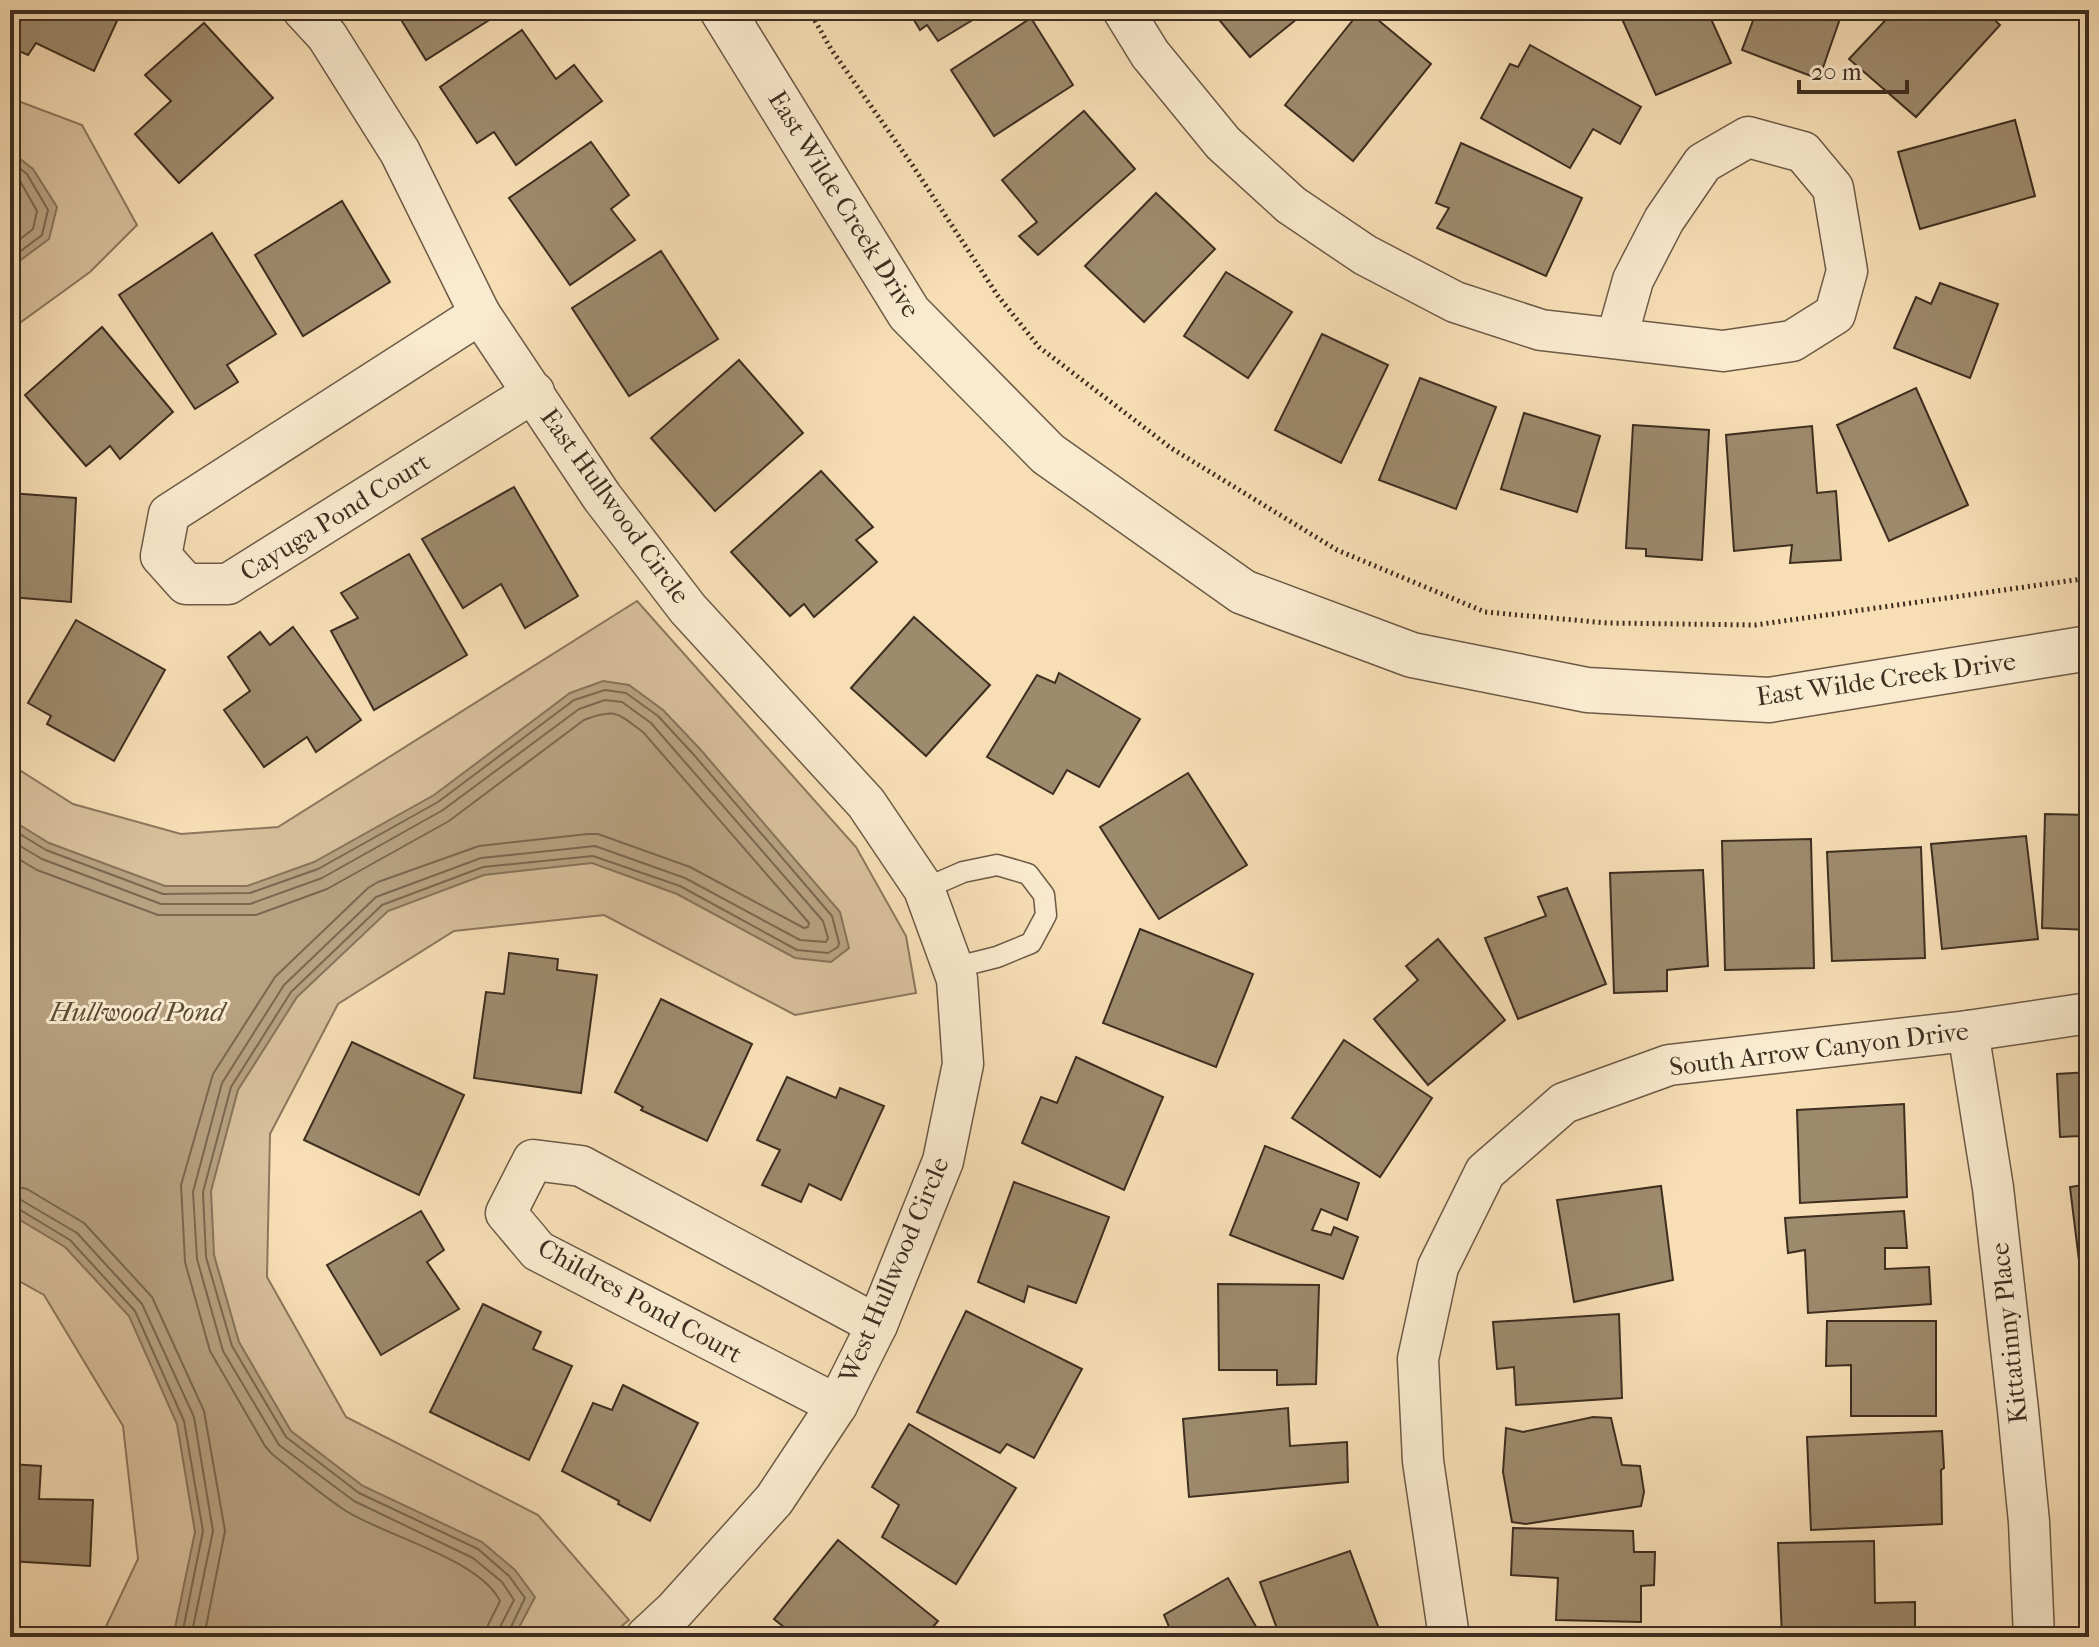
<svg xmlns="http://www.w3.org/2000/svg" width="2099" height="1647" font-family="'IM FELL French Canon',serif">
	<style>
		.green { fill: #d8c09c; stroke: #8b775e; stroke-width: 2 }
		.water { fill: #b8a282; stroke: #87745b; stroke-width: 2 }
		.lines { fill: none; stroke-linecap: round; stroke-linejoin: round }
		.shore { stroke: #7b6851; stroke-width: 2 }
		.building { fill: #9e8a6d; stroke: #3e2e20; stroke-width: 2 }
		.service-casing { stroke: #6c5a45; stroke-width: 23 }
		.minor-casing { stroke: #6c5a45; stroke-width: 43 }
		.tertiary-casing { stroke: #6c5a45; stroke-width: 47 }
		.path { stroke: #3e2e20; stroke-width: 5; stroke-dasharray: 2 4; stroke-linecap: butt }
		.service { stroke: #faeacf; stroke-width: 20 }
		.minor { stroke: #faeacf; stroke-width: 40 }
		.tertiary { stroke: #faeacf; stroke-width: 44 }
		.labels { text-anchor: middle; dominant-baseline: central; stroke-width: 6; stroke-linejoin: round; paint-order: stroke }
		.street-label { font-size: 26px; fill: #3e2e20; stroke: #faeacf }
		.water-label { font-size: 28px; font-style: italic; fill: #5c4b38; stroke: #faeacf }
	</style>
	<rect width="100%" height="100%" fill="#f7deb5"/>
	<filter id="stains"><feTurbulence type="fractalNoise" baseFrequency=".0025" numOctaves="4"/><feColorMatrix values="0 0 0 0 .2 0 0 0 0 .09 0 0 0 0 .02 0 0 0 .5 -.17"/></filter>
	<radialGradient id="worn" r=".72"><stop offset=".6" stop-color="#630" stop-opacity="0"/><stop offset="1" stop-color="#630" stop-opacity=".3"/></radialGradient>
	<g class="green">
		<polygon points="10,98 82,125 137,225 90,272 10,330"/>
		<polygon points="637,601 856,847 906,936 916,993 795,1015 604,915 454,931 338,1004 270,1134 267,1277 346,1417 538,1515 629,1620 608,1637 101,1637 138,1559 123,1426 44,1295 10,1276 10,764 73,804 181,834 278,827"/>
	</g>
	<g class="water">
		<polygon points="10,151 33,169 57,207 49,239 10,268"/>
		<polygon points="603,681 629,685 663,710 700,749 840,912 849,948 831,962 795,958 677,894 592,863 484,875 388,911 297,997 238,1090 211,1191 214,1255 239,1342 291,1431 363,1486 482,1542 515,1570 535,1597 514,1637 171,1637 175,1628 195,1532 177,1424 129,1316 65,1247 10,1214 10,819 49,843 165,886 247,886 314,862 434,795 570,693"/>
	</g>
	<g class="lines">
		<g class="shore">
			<polyline points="10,161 27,174 48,210 42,235 10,259"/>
			<polyline points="10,174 20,181 37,211 33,229 10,247"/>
			<polyline points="10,828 46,850 163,894 250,893 318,869 438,802 574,700 605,690 626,693 658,716 694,755 832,916 839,943 838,947 828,953 797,950 680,886 593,856 483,867 382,905 291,992 231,1087 203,1192 206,1257 232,1346 286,1437 359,1493 478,1549 509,1576 525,1598 509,1631 509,1637"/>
			<polyline points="10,840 42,859 161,904 250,904 322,878 443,810 579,709 605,700 622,702 651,723 823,921 828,938 826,942 800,940 685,878 595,846 481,858 376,897 284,985 222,1083 193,1192 197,1259 223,1351 279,1445 354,1501 473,1558 502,1582 514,1600 500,1627 499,1637"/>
			<path d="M10,854L37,870L158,915H256L327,889L449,821L584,720C616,708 617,713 643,732L809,923L808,927L804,928L690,867L598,834H588L479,846L378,882L368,888L275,977L213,1074L181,1185L185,1262L210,1351L265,1446L272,1454C296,1473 320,1494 346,1511C386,1536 479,1559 500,1601L488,1625L487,1637"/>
			<polyline points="10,1185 27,1189 84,1223 152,1297 204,1411 225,1531 204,1637"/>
			<polyline points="10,1197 21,1200 77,1233 142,1304 194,1417 213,1531 191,1637"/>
			<polyline points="10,1207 17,1208 70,1240 135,1311 184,1421 203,1531 183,1630 180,1637"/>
		</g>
	</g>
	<g class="building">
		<polygon points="10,10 122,10 94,71 36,43 28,55 10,47"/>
		<polygon points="395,10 505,10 426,60"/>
		<polygon points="908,10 989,10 938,41 927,25 920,30"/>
		<polygon points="1211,10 1308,10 1250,57"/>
		<polygon points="1361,10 1366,10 1431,64 1353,161 1285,105"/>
		<polygon points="1618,10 1707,10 1731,63 1656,95"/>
		<polygon points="1757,10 1843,10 1819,79 1742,50"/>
		<polygon points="1895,10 1984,10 2000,25 1916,117 1849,59"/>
		<polygon points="1031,18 1073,85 994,136 951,70"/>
		<polygon points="204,23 273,98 179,183 135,134 171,101 145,75"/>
		<polygon points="522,30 556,79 574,65 602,101 516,165 494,132 477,143 440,87"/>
		<polygon points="1530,45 1641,107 1620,144 1593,129 1570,168 1481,118 1510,64 1518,67"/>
		<polygon points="1084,111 1135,169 1038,255 1019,236 1037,222 1002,180"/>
		<polygon points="2015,120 2035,196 1920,229 1898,152"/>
		<polygon points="591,142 629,195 611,209 635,240 570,285 509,198"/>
		<polygon points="1461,143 1582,198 1546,276 1437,228 1449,208 1436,203"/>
		<polygon points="1156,193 1215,249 1144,322 1085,266"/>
		<polygon points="342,201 390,282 303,336 255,255"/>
		<polygon points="212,233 276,334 227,365 238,382 195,409 119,295"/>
		<polygon points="661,251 718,339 629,396 572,308"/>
		<polygon points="1226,272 1292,312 1248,378 1184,336"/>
		<polygon points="1940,283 1998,304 1970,378 1894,348 1916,297 1931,304"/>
		<polygon points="102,327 173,412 120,459 110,446 86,466 25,395"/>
		<polygon points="1322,334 1388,365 1341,463 1275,430"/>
		<polygon points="739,360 803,433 715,511 651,438"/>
		<polygon points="1420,378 1496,407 1456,509 1379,480"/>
		<polygon points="1916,388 1968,505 1889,541 1837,425"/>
		<polygon points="1524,413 1600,436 1577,512 1501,489"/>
		<polygon points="1633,425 1709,430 1702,560 1646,556 1646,549 1626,548"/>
		<polygon points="1812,426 1817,493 1836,491 1841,560 1790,563 1792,545 1734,551 1726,435"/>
		<polygon points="821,471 873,527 856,540 877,562 814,617 804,604 790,616 731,552"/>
		<polygon points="514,487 578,596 525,628 501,584 463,608 422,539"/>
		<polygon points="10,493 76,498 71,602 10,597"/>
		<polygon points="409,554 467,655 374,710 331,631 358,618 341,593"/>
		<polygon points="914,617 990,685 926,756 851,688"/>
		<polygon points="76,620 165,670 114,761 47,724 51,716 28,703"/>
		<polygon points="293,627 361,720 316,752 307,737 264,767 224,710 250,691 228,657 260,632 270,645"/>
		<polygon points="1059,673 1140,719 1099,787 1067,770 1053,794 987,757 1037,675 1055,683"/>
		<polygon points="1188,773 1247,865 1159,919 1100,827"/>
		<polygon points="2045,814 2089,815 2089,930 2042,928"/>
		<polygon points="2026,836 2038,939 1942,949 1931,844"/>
		<polygon points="1811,839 1814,968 1725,970 1722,841"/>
		<polygon points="1921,847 1925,958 1832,961 1827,852"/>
		<polygon points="1703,870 1708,966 1667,970 1667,991 1614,993 1610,873"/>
		<polygon points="1567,888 1606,984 1518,1019 1485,938 1546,916 1538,897"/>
		<polygon points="1140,929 1253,974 1216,1067 1103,1023"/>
		<polygon points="1438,939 1505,1020 1428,1085 1374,1019 1418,980 1406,966"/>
		<polygon points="509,953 558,959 557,970 597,975 581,1093 474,1078 486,992 504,994"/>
		<polygon points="661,999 752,1044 707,1141 641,1110 643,1107 615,1092"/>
		<polygon points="1344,1040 1432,1098 1380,1177 1292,1118"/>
		<polygon points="352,1042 464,1095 419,1195 304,1140"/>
		<polygon points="1076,1057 1163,1097 1124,1190 1022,1143 1041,1097 1057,1103"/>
		<polygon points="2089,1072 2089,1168 2084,1168 2080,1136 2060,1137 2057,1074"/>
		<polygon points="787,1077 836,1098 840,1088 884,1106 841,1200 809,1184 801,1202 762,1185 780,1150 757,1140"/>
		<polygon points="1904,1104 1907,1197 1800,1203 1797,1110"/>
		<polygon points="1265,1146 1359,1183 1347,1220 1321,1209 1312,1230 1331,1235 1334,1227 1358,1237 1343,1279 1230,1235"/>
		<polygon points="1014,1182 1109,1217 1076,1303 1028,1286 1024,1302 978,1282"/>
		<polygon points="2089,1184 2089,1275 2081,1277 2070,1187"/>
		<polygon points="1661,1186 1673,1280 1574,1302 1557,1200"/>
		<polygon points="421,1211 444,1250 427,1262 459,1309 381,1355 327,1265"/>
		<polygon points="1904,1211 1907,1248 1885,1248 1885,1269 1929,1267 1931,1304 1808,1313 1805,1250 1788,1253 1785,1218"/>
		<polygon points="1218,1284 1319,1285 1316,1384 1277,1385 1277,1370 1219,1370"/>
		<polygon points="2089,1287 2089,1380 2085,1288"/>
		<polygon points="483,1304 541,1332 533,1349 572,1366 529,1460 430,1412"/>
		<polygon points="966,1311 1082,1369 1034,1458 1007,1444 1000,1453 917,1412"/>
		<polygon points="1619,1314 1622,1398 1516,1405 1514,1367 1497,1369 1493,1322"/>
		<polygon points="1827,1321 1936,1321 1936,1416 1851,1416 1851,1365 1826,1366"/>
		<polygon points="623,1385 698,1423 650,1521 618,1504 619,1501 562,1471 593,1403 612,1410"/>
		<polygon points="1288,1408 1290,1446 1347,1442 1348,1482 1189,1497 1183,1419"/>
		<polygon points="1593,1417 1611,1418 1622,1465 1640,1466 1644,1492 1641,1506 1526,1524 1512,1522 1503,1472 1506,1428 1523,1432"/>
		<polygon points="909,1424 1016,1488 956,1584 882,1537 899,1505 872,1487"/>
		<polygon points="1942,1431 1944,1468 1941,1470 1942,1524 1811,1530 1807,1437"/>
		<polygon points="10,1464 41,1466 39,1499 93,1500 90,1566 10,1561"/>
		<polygon points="1513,1528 1633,1531 1634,1552 1655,1552 1654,1585 1641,1586 1641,1622 1556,1620 1558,1578 1511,1575"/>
		<polygon points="838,1540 938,1621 924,1637 796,1637 774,1619"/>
		<polygon points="1874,1541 1875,1603 1915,1602 1915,1637 1782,1637 1778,1543"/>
		<polygon points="1350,1551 1382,1637 1280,1637 1260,1582"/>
		<polygon points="1228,1578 1262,1637 1154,1637 1170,1629 1164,1615"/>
		<polygon points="1645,1633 1646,1637 1592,1637"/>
	</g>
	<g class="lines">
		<g class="service-casing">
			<polyline id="service" points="924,889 963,872 997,865 1028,874 1044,895 1046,915 1031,943 997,957 953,968"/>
		</g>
		<g class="minor-casing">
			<g id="minor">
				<polyline points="303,10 327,36 400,152 480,314 602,497 688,609 866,803 924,889 957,979 963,1064 943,1161 877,1325 837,1405 774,1500 675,1610 646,1637"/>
				<polyline points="1123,10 1150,54 1223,143 1291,205 1365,255 1455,302 1541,330 1723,351 1792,341 1835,314 1847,271 1833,188 1803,152 1748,137 1703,163 1664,220 1633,280 1617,337"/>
				<polyline points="480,314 169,514 161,556 186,584 228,584 534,392"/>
				<polyline points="1968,1031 1993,1188 2018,1410 2029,1522 2034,1637"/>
				<polyline points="837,1405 538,1251 506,1213 533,1160 581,1166 877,1325"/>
				<polyline points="1449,1637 1423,1461 1418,1359 1438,1267 1485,1172 1564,1103 1669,1065 1968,1031 2089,1013"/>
			</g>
		</g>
		<g class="tertiary-casing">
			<polyline id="tertiary" points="722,10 909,313 1048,454 1243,592 1412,655 1587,690 1769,700 2089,648"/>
		</g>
		<polyline class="path" points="809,10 831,49 913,166 998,296 1039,347 1171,448 1337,550 1485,612 1607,623 1755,625 2089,578"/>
		<use href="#service" class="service"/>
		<use href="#minor" class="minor"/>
		<use href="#tertiary" class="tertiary"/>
	</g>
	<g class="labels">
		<g class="street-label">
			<text transform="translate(844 204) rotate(58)">East Wilde Creek Drive</text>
			<text transform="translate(615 506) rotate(54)">East Hullwood Circle</text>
			<text transform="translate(335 517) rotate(-32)">Cayuga Pond Court</text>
			<text transform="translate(1886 679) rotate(-8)">East Wilde Creek Drive</text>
			<text transform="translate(1819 1049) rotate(-7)">South Arrow Canyon Drive</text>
			<text transform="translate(894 1270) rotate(-67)">West Hullwood Circle</text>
			<text transform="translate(640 1301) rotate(29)">Childres Pond Court</text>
			<text transform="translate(2009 1333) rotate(-96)">Kittatinny Place</text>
		</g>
		<g class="water-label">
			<text x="137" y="1011">Hullwood Pond</text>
		</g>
	</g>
	<rect width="2099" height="1647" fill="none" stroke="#f7deb5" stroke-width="40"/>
	<rect x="12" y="12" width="2075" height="1623" fill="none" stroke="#3e2e20" stroke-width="4"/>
	<rect x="20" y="20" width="2059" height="1607" fill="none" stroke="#3e2e20" stroke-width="2"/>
	<path d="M1799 80v12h108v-12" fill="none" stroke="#3e2e20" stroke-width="4"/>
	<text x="1811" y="80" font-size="24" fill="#3e2e20" stroke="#faeacf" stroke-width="6" paint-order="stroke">20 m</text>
	<rect width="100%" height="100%" filter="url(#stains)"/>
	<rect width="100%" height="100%" fill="url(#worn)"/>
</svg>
